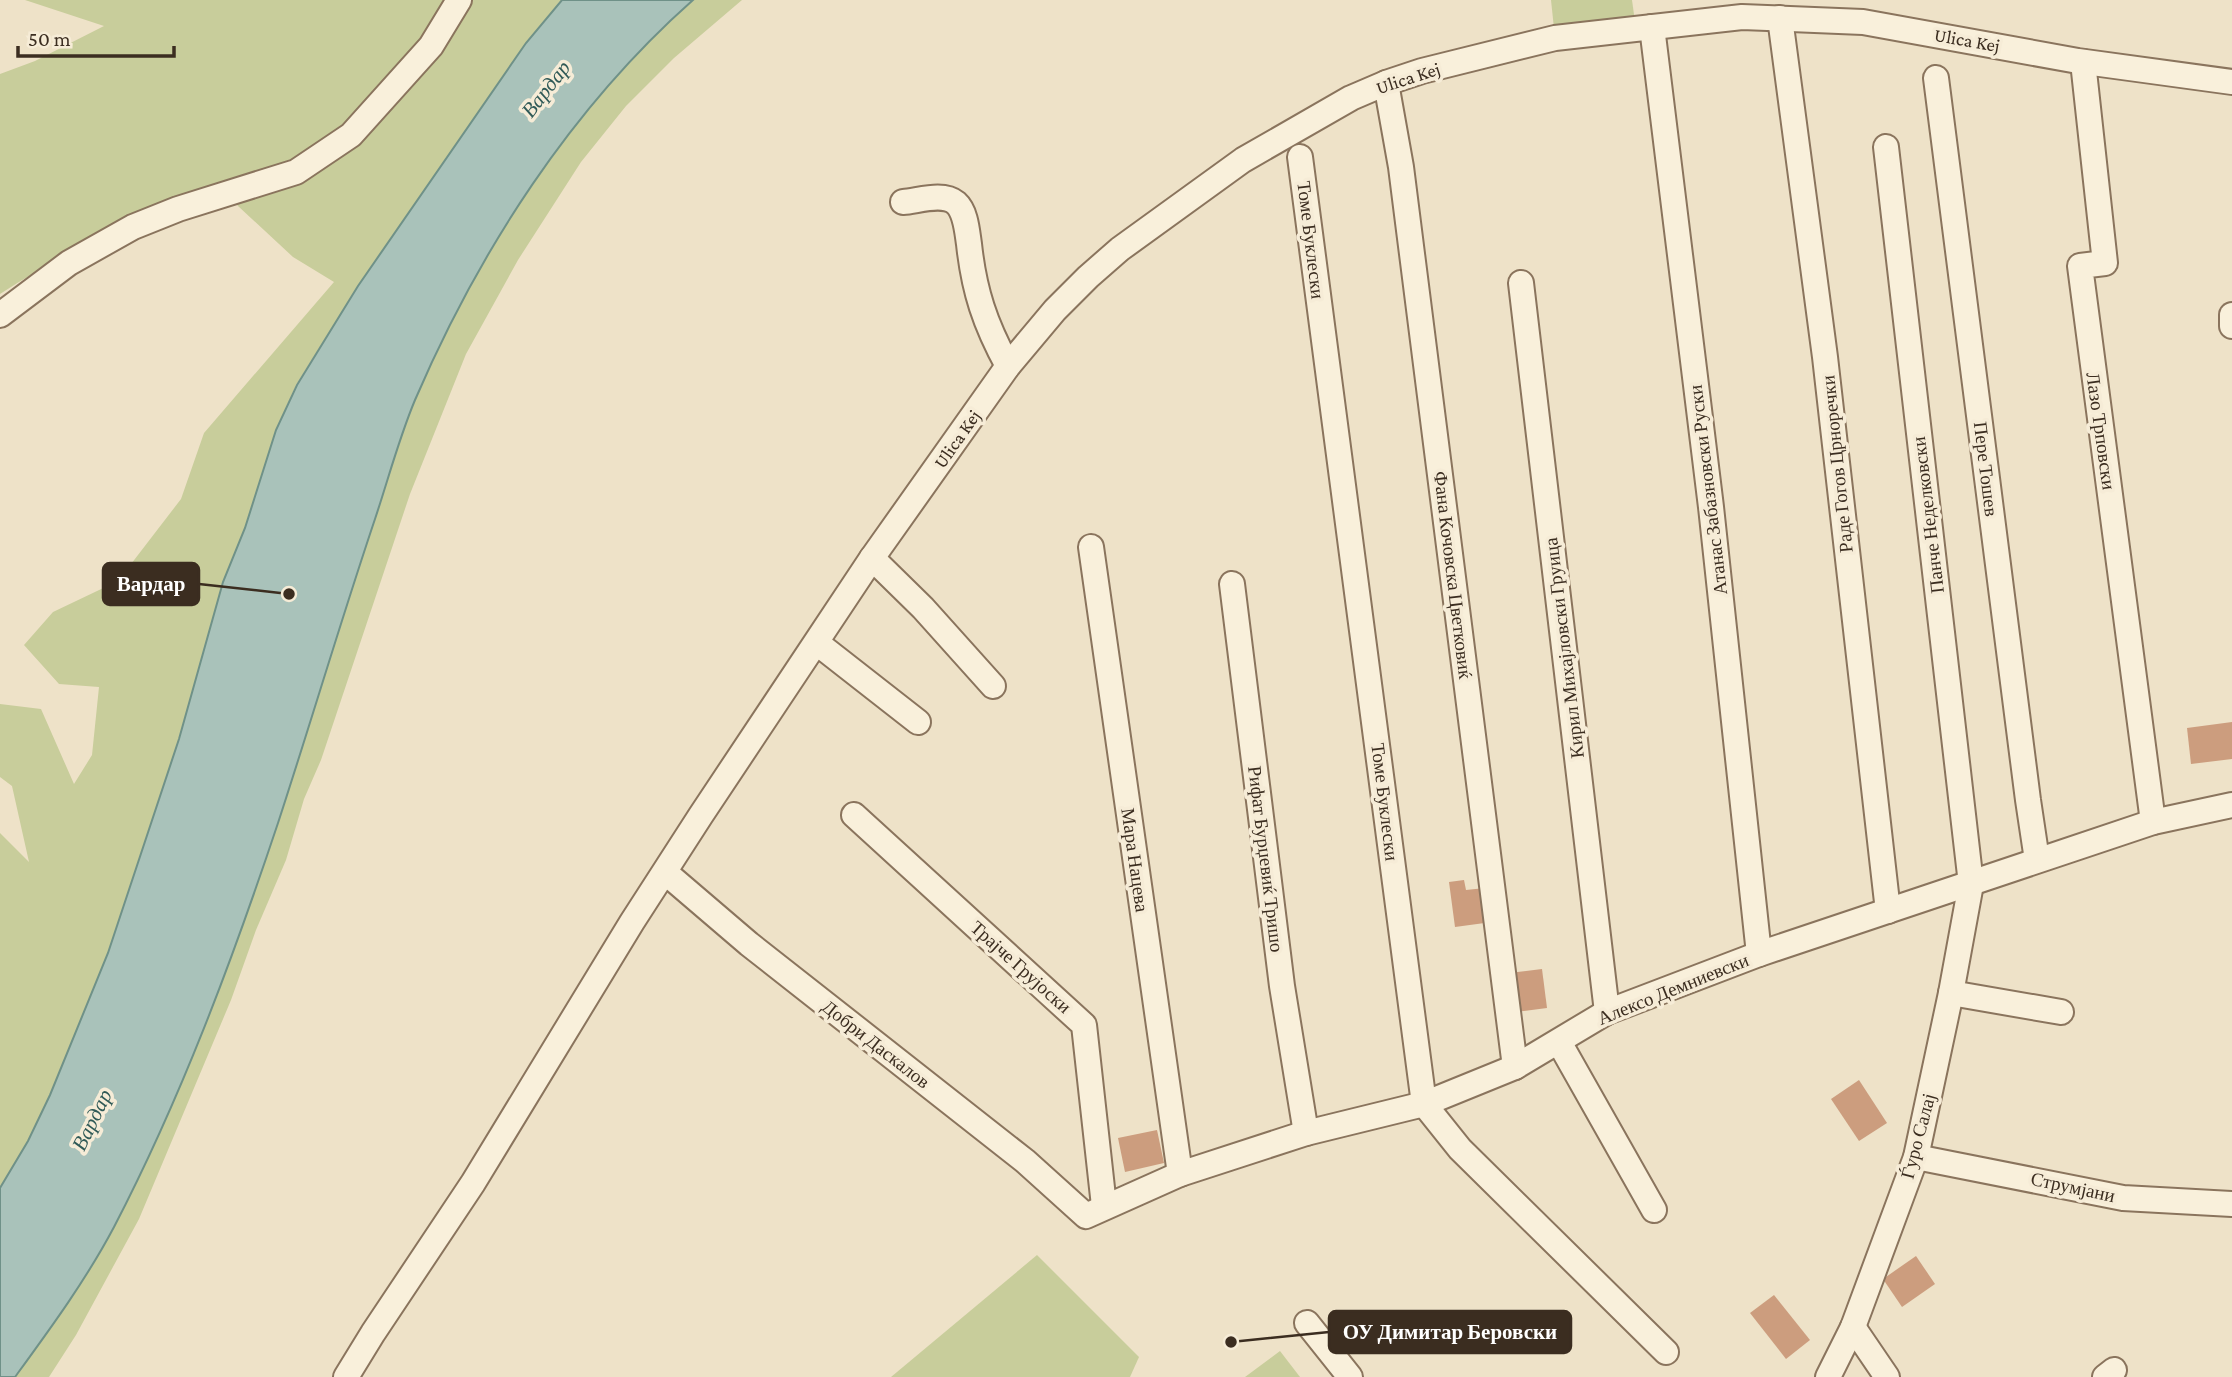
<svg xmlns="http://www.w3.org/2000/svg" width="2232" height="1377" font-family="'Crimson Pro',serif">
	<style>
		.green { fill: #c8cd9b }
		.water { fill: #a9c2ba; stroke: #6f9188; stroke-width: 2 }
		.building { fill: #cc9d7e }
		.lines { fill: none; stroke-linecap: round; stroke-linejoin: round }
		.street-casing { stroke: #8a745d; stroke-width: 28 }
		.street { stroke: #f9f0db; stroke-width: 24 }
		.labels { text-anchor: middle; dominant-baseline: central; stroke-width: 7; stroke-linejoin: round; paint-order: stroke }
		.street-label { font-size: 19px; fill: #3b2d20; stroke: #f6ecd7 }
		.water-label { font-size: 21px; font-style: italic; fill: #305a57; stroke: #f6ecd7 }
		.leader { fill: none; stroke: #3b2d20; stroke-width: 2.5 }
		.callout-dot { fill: #3b2d20; stroke: #f6ecd7; stroke-width: 2.5 }
		.callout { fill: #3b2d20; stroke: #3b2d20; stroke-width: 2.5 }
		.callout-label { font-size: 21px; text-anchor: middle; font-weight: bold; fill: #fff }
	</style>
	<rect width="100%" height="100%" fill="#eee2c8"/>
	<g class="green">
		<path d="M25,0H562L526,43L358,286L296,385L276,430L245,528L223,582L179,739L108,953L50,1095L28,1141L0,1188V833L29,862L12,786L0,777V704L41,709L74,784L92,755L99,687L59,684L24,645L53,612L118,581L181,499L204,433L334,282L293,257L238,206L222,186C143,218 71,247 0,294V74L35,61L104,26Z"/>
		<path d="M693,0H742L674,58L626,106L581,162L518,260L466,354L410,494L321,760L304,799L286,860L256,930L231,1000L139,1219L76,1335L49,1377H15C50,1329 86,1280 114,1227C181,1098 232,961 278,823C311,722 341,620 375,519C388,480 399,438 415,400C479,251 571,108 693,0Z"/>
		<polygon points="1551,0 1632,0 1636,29 1555,38"/>
		<polygon points="1037,1255 1139,1357 1130,1377 891,1377"/>
		<polygon points="1280,1351 1300,1377 1245,1377"/>
	</g>
	<path class="water" d="M562,0H693C571,108 479,251 415,400C399,438 388,480 375,519C341,620 311,722 278,823C232,961 181,1098 114,1227C86,1280 50,1329 15,1377H0V1188L28,1141L50,1095L108,953L179,739L223,582L245,528L276,430L297,385L358,286L526,43Z"/>
	<g class="building">
		<polygon points="2232,722 2232,759 2191,764 2187,728"/>
		<polygon points="1464,880 1466,890 1485,888 1492,922 1455,927 1449,882"/>
		<polygon points="1542,969 1547,1008 1515,1012 1509,973"/>
		<polygon points="1859,1080 1887,1123 1859,1141 1831,1099"/>
		<polygon points="1157,1130 1164,1163 1125,1172 1118,1138"/>
		<polygon points="1916,1256 1935,1284 1902,1307 1883,1279"/>
		<polygon points="1774,1295 1810,1340 1786,1359 1750,1313"/>
	</g>
	<g class="lines">
		<g class="street-casing">
			<g id="street">
				<polyline points="1780,18 1825,357 1888,911"/>
				<polyline points="1652,27 1711,507 1759,954"/>
				<polyline points="2083,62 2105,263 2080,266 2153,822"/>
				<polyline points="1936,78 2028,800 2037,860"/>
				<polyline points="1386,83 1401,167 1515,1067"/>
				<polyline points="1300,157 1424,1104 1460,1149 1666,1352"/>
				<path d="M903,202C918,201 943,192 956,203C966,212 967,231 969,244C974,291 985,324 1008,366"/>
				<polyline points="1521,283 1607,1012"/>
				<polyline points="0,315 69,263 133,227 178,209 296,172 351,135 431,46 459,0"/>
				<polyline points="2232,315 2232,326"/>
				<polyline points="1091,547 1180,1174"/>
				<polyline points="872,558 923,608 993,686"/>
				<polyline points="1232,584 1282,986 1306,1133"/>
				<polyline points="817,643 918,722"/>
				<polyline points="854,815 1084,1025 1104,1206"/>
				<polyline points="666,873 749,944 1025,1161 1086,1216 1180,1174 1306,1133 1424,1104 1515,1067 1607,1012 1759,954 2153,822 2232,805"/>
				<polyline points="1951,993 2061,1012"/>
				<polyline points="1559,1042 1654,1210"/>
				<polyline points="1916,1157 2123,1198 2232,1204"/>
				<polyline points="1307,1323 1350,1377"/>
				<polyline points="1853,1327 1887,1377"/>
				<polyline points="346,1377 373,1333 473,1183 632,922 701,815 872,558 1008,366 1055,310 1088,277 1120,249 1243,160 1351,98 1386,83 1422,71 1555,38 1742,17 1863,22 2078,61 2232,82"/>
				<polyline points="1828,1377 1853,1327 1916,1157 1951,993 1971,884 1886,147"/>
				<polyline points="2105,1377 2114,1370"/>
			</g>
		</g>
		<use href="#street" class="street"/>
	</g>
	<g class="labels">
		<g class="street-label">
			<text transform="translate(1967 40) rotate(10)">Ulica Kej</text>
			<text transform="translate(1408 78) rotate(-18)">Ulica Kej</text>
			<text transform="translate(1311 240) rotate(83)">Томе Буклески</text>
			<text transform="translate(2101 431) rotate(82)">Лазо Трповски</text>
			<text transform="translate(957 439) rotate(-55)">Ulica Kej</text>
			<text transform="translate(1837 464) rotate(-96)">Раде Гогов Црноречки</text>
			<text transform="translate(1986 469) rotate(83)">Пере Тошев</text>
			<text transform="translate(1708 490) rotate(-97)">Атанас Забазновски Руски</text>
			<text transform="translate(1928 515) rotate(-97)">Панче Неделковски</text>
			<text transform="translate(1453 575) rotate(83)">Фана Кочовска Цветковиќ</text>
			<text transform="translate(1564 648) rotate(-97)">Кирил Михајловски Груица</text>
			<text transform="translate(1385 802) rotate(83)">Томе Буклески</text>
			<text transform="translate(1266 859) rotate(83)">Рифат Бурџевиќ Тришо</text>
			<text transform="translate(1135 860) rotate(82)">Мара Нацева</text>
			<text transform="translate(1021 967) rotate(42)">Трајче Грујоски</text>
			<text transform="translate(1673 989) rotate(-22)">Алексо Демниевски</text>
			<text transform="translate(876 1044) rotate(38)">Добри Даскалов</text>
			<text transform="translate(1918 1136) rotate(-75)">Ѓуро Салај</text>
			<text transform="translate(2073 1187) rotate(12)">Струмјани</text>
		</g>
		<g class="water-label">
			<text transform="translate(546 89) rotate(-52)">Вардар</text>
			<text transform="translate(92 1120) rotate(-64)">Вардар</text>
		</g>
	</g>
	<path class="leader" d="M289 594L199 584M1231 1342L1329 1332"/>
	<g class="callout-dot">
		<circle cx="289" cy="594" r="7"/>
		<circle cx="1231" cy="1342" r="7"/>
	</g>
	<g class="callout">
		<rect x="103" y="563" width="96" height="42" rx="7"/>
		<rect x="1329" y="1311" width="242" height="42" rx="7"/>
	</g>
	<g class="callout-label">
		<text x="151" y="591">Вардар</text>
		<text x="1450" y="1339">ОУ Димитар Беровски</text>
	</g>
	<path d="M18 46v10h156v-10" fill="none" stroke="#3b2d20" stroke-width="3.5"/>
	<text x="28" y="46" font-size="21" fill="#3b2d20" stroke="#f6ecd7" stroke-width="5" paint-order="stroke">50 m</text>
</svg>
